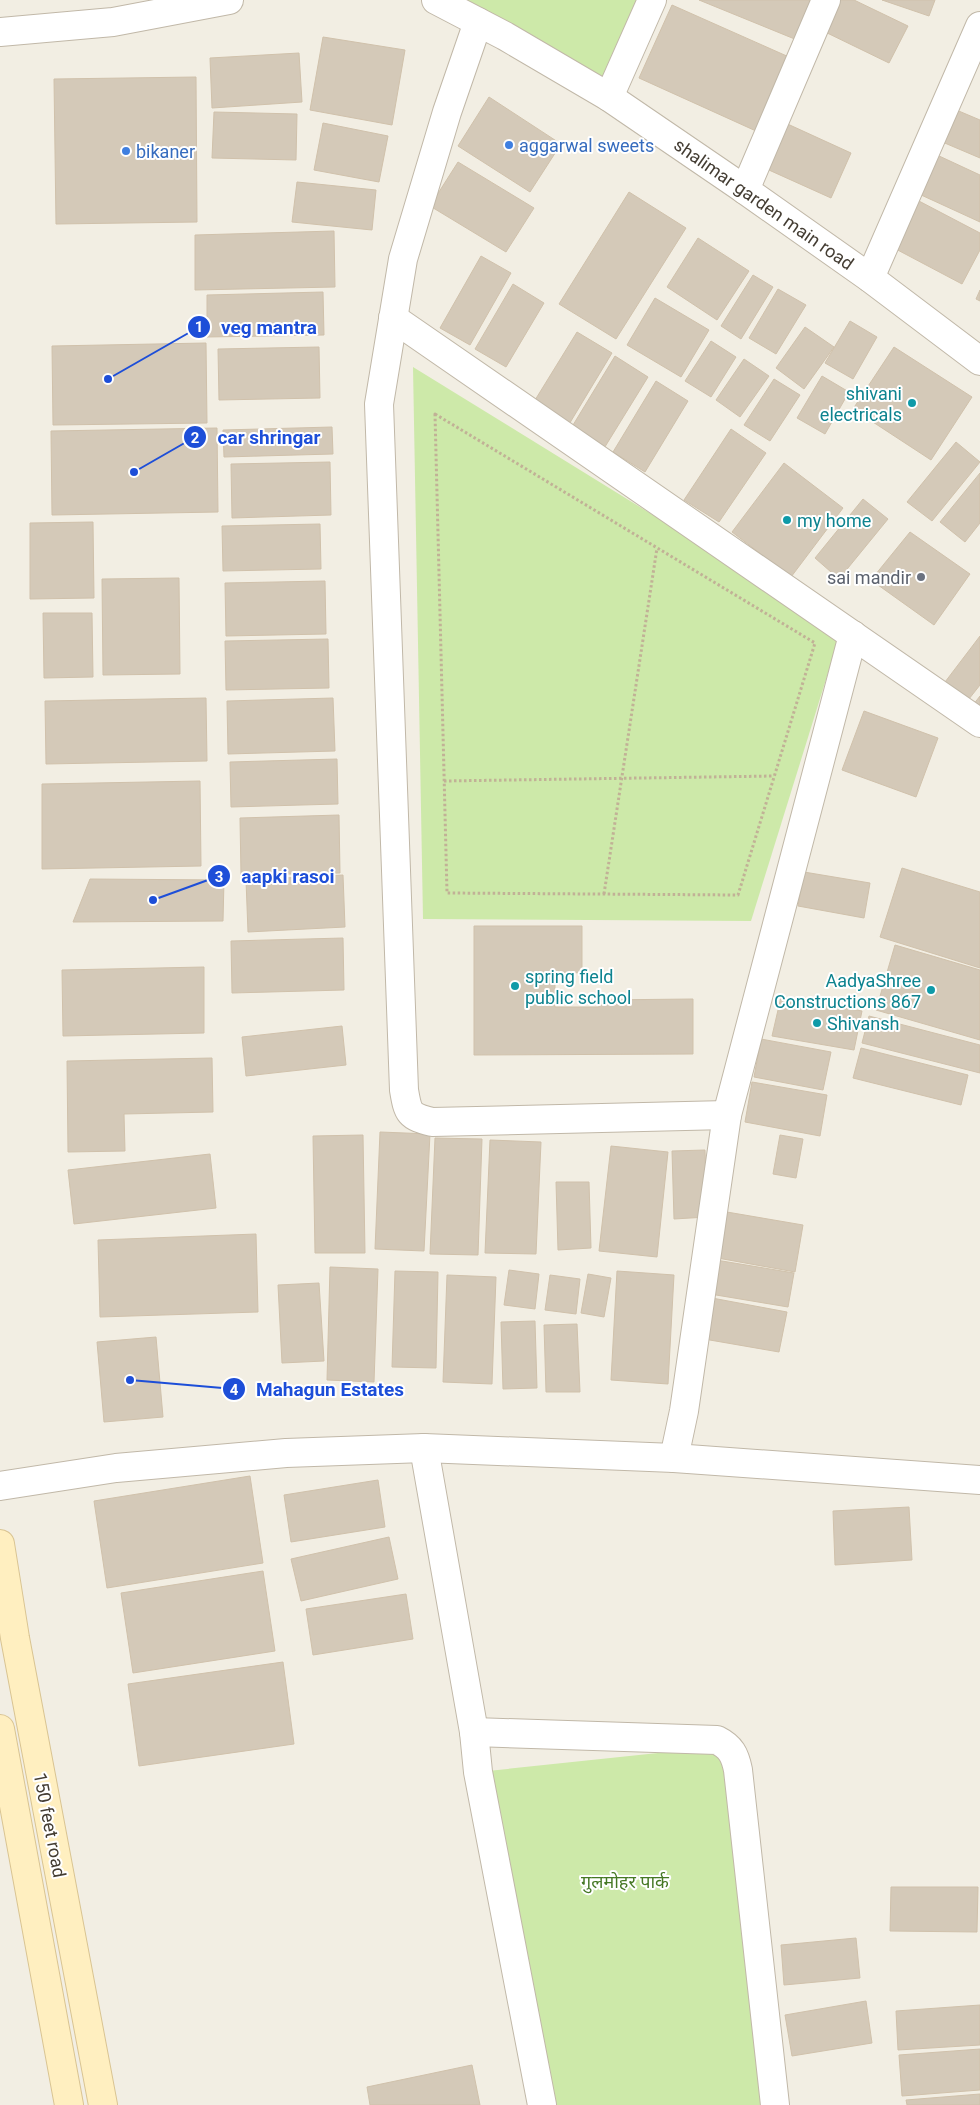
<svg xmlns="http://www.w3.org/2000/svg" width="980" height="2105" font-family="Roboto,'Noto Sans Devanagari',sans-serif">
	<style>
		.green { fill: #cde9a9 }
		.building { fill: #d4c9b8; stroke: #d0c1ab }
		.lines { fill: none; stroke-linecap: round; stroke-linejoin: round }
		.street-casing { stroke: #c1b8a8; stroke-width: 30 }
		.secondary-casing { stroke: #d9c492; stroke-width: 30 }
		.path { stroke: #c1b196; stroke-width: 3; stroke-dasharray: 2.5 2.5; stroke-linecap: butt }
		.street { stroke: #fff; stroke-width: 28 }
		.secondary { stroke: #ffefc0; stroke-width: 28 }
		.shop-dot { fill: #3f7fe0; stroke: #fff; stroke-width: 2 }
		.culture-dot { fill: #0f9aa8; stroke: #fff; stroke-width: 2 }
		.worship-dot { fill: #6b7280; stroke: #fff; stroke-width: 2 }
		.labels { text-anchor: middle; dominant-baseline: central; stroke-width: 4; stroke-linejoin: round; paint-order: stroke }
		.shop-label { font-size: 18px; fill: #366cbe; stroke: #fff; text-anchor: start }
		.street-label { font-size: 18px; fill: #443d33; stroke: #fff }
		.culture-label { font-size: 18px; fill: #0d838f; stroke: #fff; text-anchor: start }
		.worship-label { font-size: 18px; fill: #5b616d; stroke: #fff; text-anchor: end }
		.park-label { font-size: 18px; fill: #457824; stroke: #fff }
		.leader { fill: none; stroke: #1d4ed8; stroke-width: 2 }
		.callout-dot { fill: #1d4ed8; stroke: #fff; stroke-width: 2 }
		.mark-label { font-size: 15px; text-anchor: middle; font-weight: bold; fill: #fff }
		.callout-label { font-size: 19px; text-anchor: middle; font-weight: bold; fill: #1d4ed8; stroke: #fff; stroke-width: 4; stroke-linejoin: round; paint-order: stroke }
	</style>
	<rect width="100%" height="100%" fill="#f2eee3"/>
	<g class="green">
		<polygon points="436,0 652,0 609,97"/>
		<polygon points="413,367 841,631 751,921 423,919"/>
		<polygon points="734,1745 774,2105 542,2105 478,1772"/>
	</g>
	<g class="building">
		<polygon points="699,0 820,0 802,42"/>
		<polygon points="834,0 854,0 908,26 889,63 819,29"/>
		<polygon points="882,0 935,0 929,16"/>
		<polygon points="672,5 789,57 756,131 639,78"/>
		<polygon points="323,37 405,50 392,125 310,110"/>
		<polygon points="299,53 302,102 212,108 210,58"/>
		<polygon points="196,77 197,222 56,224 54,79"/>
		<polygon points="489,97 561,144 530,192 458,146"/>
		<polygon points="954,109 980,120 980,158 940,141"/>
		<polygon points="214,112 297,114 296,160 212,158"/>
		<polygon points="781,121 851,153 831,198 760,166"/>
		<polygon points="323,123 388,136 379,182 314,170"/>
		<polygon points="937,155 980,175 980,222 919,194"/>
		<polygon points="458,162 534,208 506,252 430,206"/>
		<polygon points="297,182 376,190 372,230 292,222"/>
		<polygon points="629,192 686,228 616,339 559,304"/>
		<polygon points="917,200 980,233 980,250 962,284 892,247"/>
		<polygon points="334,231 335,287 195,290 195,235"/>
		<polygon points="698,238 749,271 717,320 667,287"/>
		<polygon points="481,256 511,273 470,345 440,328"/>
		<polygon points="753,275 773,287 741,339 721,326"/>
		<polygon points="513,284 544,303 506,367 475,349"/>
		<polygon points="778,289 806,305 776,354 749,338"/>
		<polygon points="980,290 980,301 976,299"/>
		<polygon points="323,292 324,335 207,337 207,295"/>
		<polygon points="655,298 709,330 681,377 627,345"/>
		<polygon points="850,321 877,337 853,379 825,363"/>
		<polygon points="805,327 834,347 804,389 776,368"/>
		<polygon points="577,332 612,353 568,426 532,405"/>
		<polygon points="711,341 736,357 711,397 685,381"/>
		<polygon points="206,343 207,423 53,425 52,346"/>
		<polygon points="319,347 320,398 219,400 218,349"/>
		<polygon points="894,347 972,397 931,460 853,409"/>
		<polygon points="615,356 648,377 603,450 570,430"/>
		<polygon points="744,359 769,376 740,417 716,400"/>
		<polygon points="822,376 849,392 825,434 797,418"/>
		<polygon points="774,379 800,395 770,441 744,425"/>
		<polygon points="656,381 688,401 645,472 613,452"/>
		<polygon points="332,427 333,454 224,457 223,430"/>
		<polygon points="217,428 218,512 52,515 51,431"/>
		<polygon points="731,429 766,453 719,522 684,500"/>
		<polygon points="956,442 980,462 932,521 907,502"/>
		<polygon points="330,462 331,515 232,518 231,464"/>
		<polygon points="784,463 843,508 791,577 732,532"/>
		<polygon points="980,473 980,523 965,542 940,522"/>
		<polygon points="863,499 888,519 839,579 815,558"/>
		<polygon points="93,522 94,598 30,599 30,523"/>
		<polygon points="320,524 321,569 223,571 222,526"/>
		<polygon points="910,532 970,574 934,625 871,580"/>
		<polygon points="179,578 180,674 103,675 102,579"/>
		<polygon points="325,581 326,634 226,636 225,583"/>
		<polygon points="43,613 92,613 93,677 44,678"/>
		<polygon points="980,636 980,685 965,704 942,686"/>
		<polygon points="328,639 329,688 226,690 225,641"/>
		<polygon points="980,696 980,710 973,705"/>
		<polygon points="206,698 207,761 46,764 45,701"/>
		<polygon points="333,698 335,751 228,754 227,701"/>
		<polygon points="864,711 938,738 916,797 842,770"/>
		<polygon points="337,759 338,804 231,807 230,762"/>
		<polygon points="200,781 201,866 42,869 42,784"/>
		<polygon points="339,815 340,873 241,875 240,818"/>
		<polygon points="902,868 980,892 980,968 880,937"/>
		<polygon points="804,872 870,883 864,918 798,906"/>
		<polygon points="343,875 345,927 248,932 246,880"/>
		<polygon points="90,879 224,880 223,921 73,922"/>
		<polygon points="474,926 582,926 582,973 555,972 555,1007 599,1007 599,1000 693,999 693,1054 474,1055"/>
		<polygon points="343,938 344,990 232,993 231,941"/>
		<polygon points="895,945 980,970 980,1040 876,1010"/>
		<polygon points="204,967 204,1033 63,1036 62,970"/>
		<polygon points="781,997 862,1011 854,1050 772,1036"/>
		<polygon points="869,1016 980,1045 980,1073 862,1043"/>
		<polygon points="342,1026 346,1065 246,1076 242,1037"/>
		<polygon points="761,1039 831,1052 823,1090 754,1077"/>
		<polygon points="861,1048 968,1075 961,1105 853,1078"/>
		<polygon points="212,1058 213,1112 124,1114 125,1151 68,1152 67,1061"/>
		<polygon points="752,1082 827,1095 820,1136 745,1122"/>
		<polygon points="380,1132 430,1134 424,1251 375,1249"/>
		<polygon points="363,1135 365,1253 315,1253 313,1136"/>
		<polygon points="780,1135 803,1139 796,1178 773,1174"/>
		<polygon points="435,1138 482,1139 478,1255 430,1254"/>
		<polygon points="490,1140 541,1142 536,1254 485,1253"/>
		<polygon points="611,1146 668,1152 657,1257 599,1251"/>
		<polygon points="705,1150 707,1217 674,1219 672,1151"/>
		<polygon points="210,1154 216,1208 74,1224 68,1170"/>
		<polygon points="556,1182 589,1182 591,1248 558,1250"/>
		<polygon points="721,1211 803,1225 795,1272 712,1257"/>
		<polygon points="256,1234 258,1312 100,1317 98,1240"/>
		<polygon points="716,1260 794,1273 788,1307 710,1294"/>
		<polygon points="330,1267 378,1269 374,1382 327,1380"/>
		<polygon points="509,1270 539,1274 535,1309 504,1305"/>
		<polygon points="395,1271 438,1272 436,1368 392,1367"/>
		<polygon points="617,1271 674,1275 668,1384 611,1380"/>
		<polygon points="588,1274 611,1278 604,1317 581,1313"/>
		<polygon points="447,1275 496,1277 492,1384 443,1382"/>
		<polygon points="550,1275 580,1279 576,1314 545,1310"/>
		<polygon points="319,1283 324,1361 282,1363 278,1285"/>
		<polygon points="712,1298 787,1312 779,1352 704,1339"/>
		<polygon points="535,1321 537,1388 503,1389 501,1322"/>
		<polygon points="577,1324 580,1392 546,1392 544,1325"/>
		<polygon points="156,1337 163,1417 104,1422 97,1342"/>
		<polygon points="250,1476 263,1563 107,1588 94,1501"/>
		<polygon points="378,1480 385,1527 291,1542 284,1495"/>
		<polygon points="909,1507 912,1560 835,1565 833,1511"/>
		<polygon points="389,1537 398,1579 301,1601 291,1559"/>
		<polygon points="263,1571 275,1651 133,1673 121,1593"/>
		<polygon points="406,1594 413,1639 313,1655 306,1609"/>
		<polygon points="283,1662 294,1744 139,1766 128,1684"/>
		<polygon points="891,1887 978,1887 977,1932 890,1931"/>
		<polygon points="856,1938 860,1978 784,1985 781,1945"/>
		<polygon points="866,2001 872,2043 792,2056 785,2015"/>
		<polygon points="980,2005 980,2045 898,2050 896,2011"/>
		<polygon points="980,2049 980,2090 902,2096 899,2055"/>
		<polygon points="472,2065 480,2105 370,2105 367,2087"/>
		<polygon points="980,2094 980,2105 907,2105 906,2100"/>
	</g>
	<g class="lines">
		<g class="street-casing">
			<g id="street">
				<polyline points="436,0 505,36 609,97 738,185 870,278 980,361"/>
				<path d="M478,22L447,112L403,259L379,404L404,1090C408,1114 409,1116 432,1122L727,1115"/>
				<polyline points="0,32 113,22 229,0"/>
				<polyline points="609,97 652,0"/>
				<polyline points="745,190 826,0"/>
				<polyline points="870,278 980,26"/>
				<polyline points="393,318 980,723"/>
				<polyline points="424,1448 474,1732 478,1772 542,2105"/>
				<polyline points="674,1458 684,1411 727,1115 853,635"/>
				<polyline points="0,1486 116,1468 286,1453 424,1448 674,1458 980,1480"/>
				<path d="M474,1732L717,1740C731,1747 735,1755 738,1770L775,2105"/>
			</g>
		</g>
		<g class="secondary-casing">
			<g id="secondary">
				<polyline points="0,1544 15,1638 103,2105"/>
				<polyline points="0,1729 69,2105"/>
			</g>
		</g>
		<g class="path">
			<polygon points="435,414 815,643 738,895 447,893"/>
			<polyline points="444,781 774,776"/>
			<polyline points="604,894 657,548"/>
		</g>
		<use href="#street" class="street"/>
		<use href="#secondary" class="secondary"/>
	</g>
	<g class="shop-dot">
		<circle cx="509" cy="145" r="5"/>
		<circle cx="126" cy="151" r="5"/>
	</g>
	<g class="culture-dot">
		<circle cx="912" cy="403" r="5"/>
		<circle cx="787" cy="520" r="5"/>
		<circle cx="515" cy="986" r="5"/>
		<circle cx="931" cy="990" r="5"/>
		<circle cx="817" cy="1023" r="5"/>
	</g>
	<circle class="worship-dot" cx="921" cy="577" r="5"/>
	<g class="labels">
		<g class="shop-label">
			<text x="519" y="145">aggarwal sweets</text>
			<text x="136" y="151">bikaner</text>
		</g>
		<g class="street-label">
			<text transform="translate(764 204) rotate(35)">shalimar garden main road</text>
			<text transform="translate(50 1825) rotate(79)">150 feet road</text>
		</g>
		<g class="culture-label">
			<text x="902" y="393" text-anchor="end">shivani<tspan x="902" dy="21">electricals</tspan></text>
			<text x="797" y="520">my home</text>
			<text x="525" y="976">spring field<tspan x="525" dy="21">public school</tspan></text>
			<text x="921" y="980" text-anchor="end">AadyaShree<tspan x="921" dy="21">Constructions 867</tspan></text>
			<text x="827" y="1023">Shivansh</text>
		</g>
		<g class="worship-label">
			<text x="911" y="577">sai mandir</text>
		</g>
		<g class="park-label">
			<text x="625" y="1881">गुलमोहर पार्क</text>
		</g>
	</g>
	<path class="leader" d="M108 379L199 327M134 472L195 437M153 900L219 876M130 1380L234 1389"/>
	<g class="callout-dot">
		<circle cx="108" cy="379" r="5"/>
		<circle cx="134" cy="472" r="5"/>
		<circle cx="153" cy="900" r="5"/>
		<circle cx="130" cy="1380" r="5"/>
		<circle cx="199" cy="327" r="12"/>
		<circle cx="195" cy="437" r="12"/>
		<circle cx="219" cy="876" r="12"/>
		<circle cx="234" cy="1389" r="12"/>
	</g>
	<g class="mark-label">
		<text x="199" y="332">1</text>
		<text x="195" y="443">2</text>
		<text x="219" y="882">3</text>
		<text x="234" y="1395">4</text>
	</g>
	<g class="callout-label">
		<text x="269" y="334">veg mantra</text>
		<text x="269" y="444">car shringar</text>
		<text x="288" y="883">aapki rasoi</text>
		<text x="330" y="1396">Mahagun Estates</text>
	</g>
</svg>
